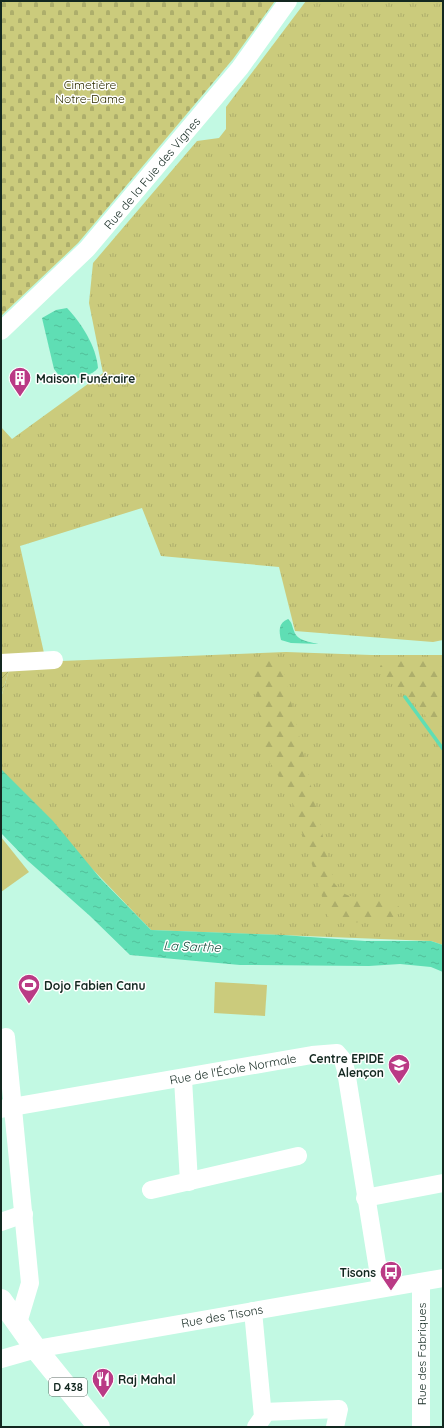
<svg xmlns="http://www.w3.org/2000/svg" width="444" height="1428" font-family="Quicksand,sans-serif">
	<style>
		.grass { fill: url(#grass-tufts) }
		.forest { fill: url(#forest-firs) }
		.cemetery { fill: url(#cemetery-stones) }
		.garden { fill: url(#garden-furrows) }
		.pitch { fill: #cbcb7c }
		.water { fill: url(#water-ripples) }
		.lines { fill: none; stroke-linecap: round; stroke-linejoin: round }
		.stream { stroke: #5fdeb4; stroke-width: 3.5 }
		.minor { stroke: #fff; stroke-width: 18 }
		.major { stroke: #fff; stroke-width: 22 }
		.labels { text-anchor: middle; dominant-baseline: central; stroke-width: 3; stroke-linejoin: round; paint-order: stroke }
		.shield { fill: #fff; stroke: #5a6863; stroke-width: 1 }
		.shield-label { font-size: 11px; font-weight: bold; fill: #132820 }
		.park-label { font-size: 12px; fill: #2d2c00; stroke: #fff }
		.street-label { font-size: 12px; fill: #132820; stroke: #fff }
		.poi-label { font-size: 12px; font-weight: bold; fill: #132820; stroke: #fff; text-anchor: start }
		.water-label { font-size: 13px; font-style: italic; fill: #194e3d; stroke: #fff }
	</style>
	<defs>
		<pattern id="grass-tufts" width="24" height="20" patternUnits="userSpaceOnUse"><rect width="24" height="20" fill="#cbcb7c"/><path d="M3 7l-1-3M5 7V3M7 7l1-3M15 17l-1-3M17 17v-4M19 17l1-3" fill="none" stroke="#adae6b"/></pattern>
		<pattern id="forest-firs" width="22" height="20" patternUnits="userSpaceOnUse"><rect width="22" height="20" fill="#cbcb7c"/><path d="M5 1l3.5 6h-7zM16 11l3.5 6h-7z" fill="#adae6b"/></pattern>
		<pattern id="cemetery-stones" width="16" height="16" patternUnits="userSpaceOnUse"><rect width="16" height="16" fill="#cbcb7c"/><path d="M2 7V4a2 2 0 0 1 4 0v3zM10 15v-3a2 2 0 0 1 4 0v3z" fill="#adae6b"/></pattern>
		<pattern id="garden-furrows" width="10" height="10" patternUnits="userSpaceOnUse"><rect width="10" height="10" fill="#cbcb7c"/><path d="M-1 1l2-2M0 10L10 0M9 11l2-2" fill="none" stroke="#adae6b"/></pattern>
		<pattern id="water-ripples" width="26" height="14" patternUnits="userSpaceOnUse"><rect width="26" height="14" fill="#5fdeb4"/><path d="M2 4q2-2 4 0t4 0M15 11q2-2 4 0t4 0" fill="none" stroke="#52be9a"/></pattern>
	</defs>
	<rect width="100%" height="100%" fill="#c2f9e3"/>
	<g class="grass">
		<polygon points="306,1 443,1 443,640 433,642 295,631 279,567 161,556 142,508 20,546 44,653 1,657 1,427 12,439 103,373 89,303 93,263 197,141 219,138 226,129 226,107"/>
		<polygon points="286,652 371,655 443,655 443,945 431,941 151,930 1,774 1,698 11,663"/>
	</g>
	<g class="forest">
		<path d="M264,658L274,661L283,668L334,883C337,886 341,892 345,894C355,900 380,896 392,898L399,907L396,920L346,923L329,919L289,791L266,757L252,674C252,664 256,663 264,658Z"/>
		<polygon points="388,660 443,661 443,742 421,709 381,672 380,666"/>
	</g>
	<polygon class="cemetery" points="1,1 275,1 233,59 78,243 1,316"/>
	<polygon class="garden" points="1,663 11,663 1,698"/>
	<g class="pitch">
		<polygon points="1,837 29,872 1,892"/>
		<polygon points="215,982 267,985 265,1016 214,1013"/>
	</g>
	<g class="water">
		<path d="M67,308C82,324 96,346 98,368C92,376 72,381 62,379L54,369L42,318L56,310Z"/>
		<path d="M288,619C292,622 292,626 294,631C297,641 310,642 319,644L291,643L281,640C279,631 278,623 288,619Z"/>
		<polygon points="1,769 53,821 100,878 151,930 283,935 365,941 431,941 443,945 443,972 431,967 400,964 369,966 240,965 130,955 90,916 27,860 1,833"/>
	</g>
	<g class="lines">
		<polyline class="stream" points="405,697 443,749"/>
		<g class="minor">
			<polyline points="1,331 87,249 240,68 288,1"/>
			<polyline points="1,663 54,660"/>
			<polyline points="6,1037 30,1283 18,1323"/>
			<polyline points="183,1079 189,1182"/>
			<polyline points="1,1109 312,1055 337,1053 343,1060 346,1071 381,1288"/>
			<polyline points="151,1190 298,1156"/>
			<polyline points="365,1198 443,1183"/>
			<polyline points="1,1222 24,1214"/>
			<polyline points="421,1282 421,1427"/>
			<polyline points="253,1311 263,1417 256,1427"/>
			<polyline points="1,1359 36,1349 443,1278"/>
			<polyline points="263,1412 339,1409 335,1427"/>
		</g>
		<polyline class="major" points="1,1300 36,1349 99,1427"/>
	</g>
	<defs>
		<g id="building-pin" transform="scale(1.15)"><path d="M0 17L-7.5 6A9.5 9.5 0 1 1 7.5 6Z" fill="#ba3a85" stroke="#fff"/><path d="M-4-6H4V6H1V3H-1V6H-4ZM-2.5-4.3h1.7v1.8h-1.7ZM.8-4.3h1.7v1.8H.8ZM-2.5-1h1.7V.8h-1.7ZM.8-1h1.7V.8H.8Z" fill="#fff"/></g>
		<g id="stadium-pin" transform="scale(1.15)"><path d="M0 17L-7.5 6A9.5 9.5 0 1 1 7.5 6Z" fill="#ba3a85" stroke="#fff"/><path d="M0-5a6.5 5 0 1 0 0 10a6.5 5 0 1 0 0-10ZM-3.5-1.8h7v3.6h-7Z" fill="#fff"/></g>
		<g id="university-pin" transform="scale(1.15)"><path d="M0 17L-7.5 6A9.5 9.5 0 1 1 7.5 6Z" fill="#ba3a85" stroke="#fff"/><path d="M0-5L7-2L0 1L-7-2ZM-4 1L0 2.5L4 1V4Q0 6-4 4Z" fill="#fff"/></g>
		<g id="bus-pin" transform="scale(1.15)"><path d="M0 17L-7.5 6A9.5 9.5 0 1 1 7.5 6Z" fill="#ba3a85" stroke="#fff"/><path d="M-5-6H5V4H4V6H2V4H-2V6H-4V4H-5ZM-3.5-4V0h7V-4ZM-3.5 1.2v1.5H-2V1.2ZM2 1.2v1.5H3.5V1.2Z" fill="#fff"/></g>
		<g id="restaurant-pin" transform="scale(1.15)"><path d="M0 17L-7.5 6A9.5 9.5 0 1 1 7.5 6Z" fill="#ba3a85" stroke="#fff"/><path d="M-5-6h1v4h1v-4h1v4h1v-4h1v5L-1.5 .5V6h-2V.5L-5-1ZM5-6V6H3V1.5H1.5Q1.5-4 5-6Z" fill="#fff"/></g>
	</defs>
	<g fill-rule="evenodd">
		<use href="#building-pin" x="20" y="378"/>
		<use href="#stadium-pin" x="29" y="985"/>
		<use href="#university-pin" x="399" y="1065"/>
		<use href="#bus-pin" x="391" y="1272"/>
		<use href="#restaurant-pin" x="103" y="1379"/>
	</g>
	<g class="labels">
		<rect class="shield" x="49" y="1378" width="38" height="18" rx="3"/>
		<g class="shield-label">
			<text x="68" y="1387">D 438</text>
		</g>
		<g class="park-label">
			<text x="90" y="84">Cimetière<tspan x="90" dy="14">Notre-Dame</tspan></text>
		</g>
		<g class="street-label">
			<text transform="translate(152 173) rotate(-50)">Rue de la Fuie des Vignes</text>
			<text transform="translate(233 1069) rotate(-10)">Rue de l'École Normale</text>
			<text transform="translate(222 1316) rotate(-10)">Rue des Tisons</text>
			<text transform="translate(421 1354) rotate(-90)">Rue des Fabriques</text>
		</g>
		<g class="poi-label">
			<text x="36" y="378">Maison Funéraire</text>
			<text x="44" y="985">Dojo Fabien Canu</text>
			<text x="384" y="1058" text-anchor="end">Centre EPIDE<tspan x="384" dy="14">Alençon</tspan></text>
			<text x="376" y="1272" text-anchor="end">Tisons</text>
			<text x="118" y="1379">Raj Mahal</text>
		</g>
		<g class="water-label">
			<text transform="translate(192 946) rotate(2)">La Sarthe</text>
		</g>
	</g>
	<rect width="444" height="1428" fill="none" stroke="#132820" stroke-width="4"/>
</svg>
